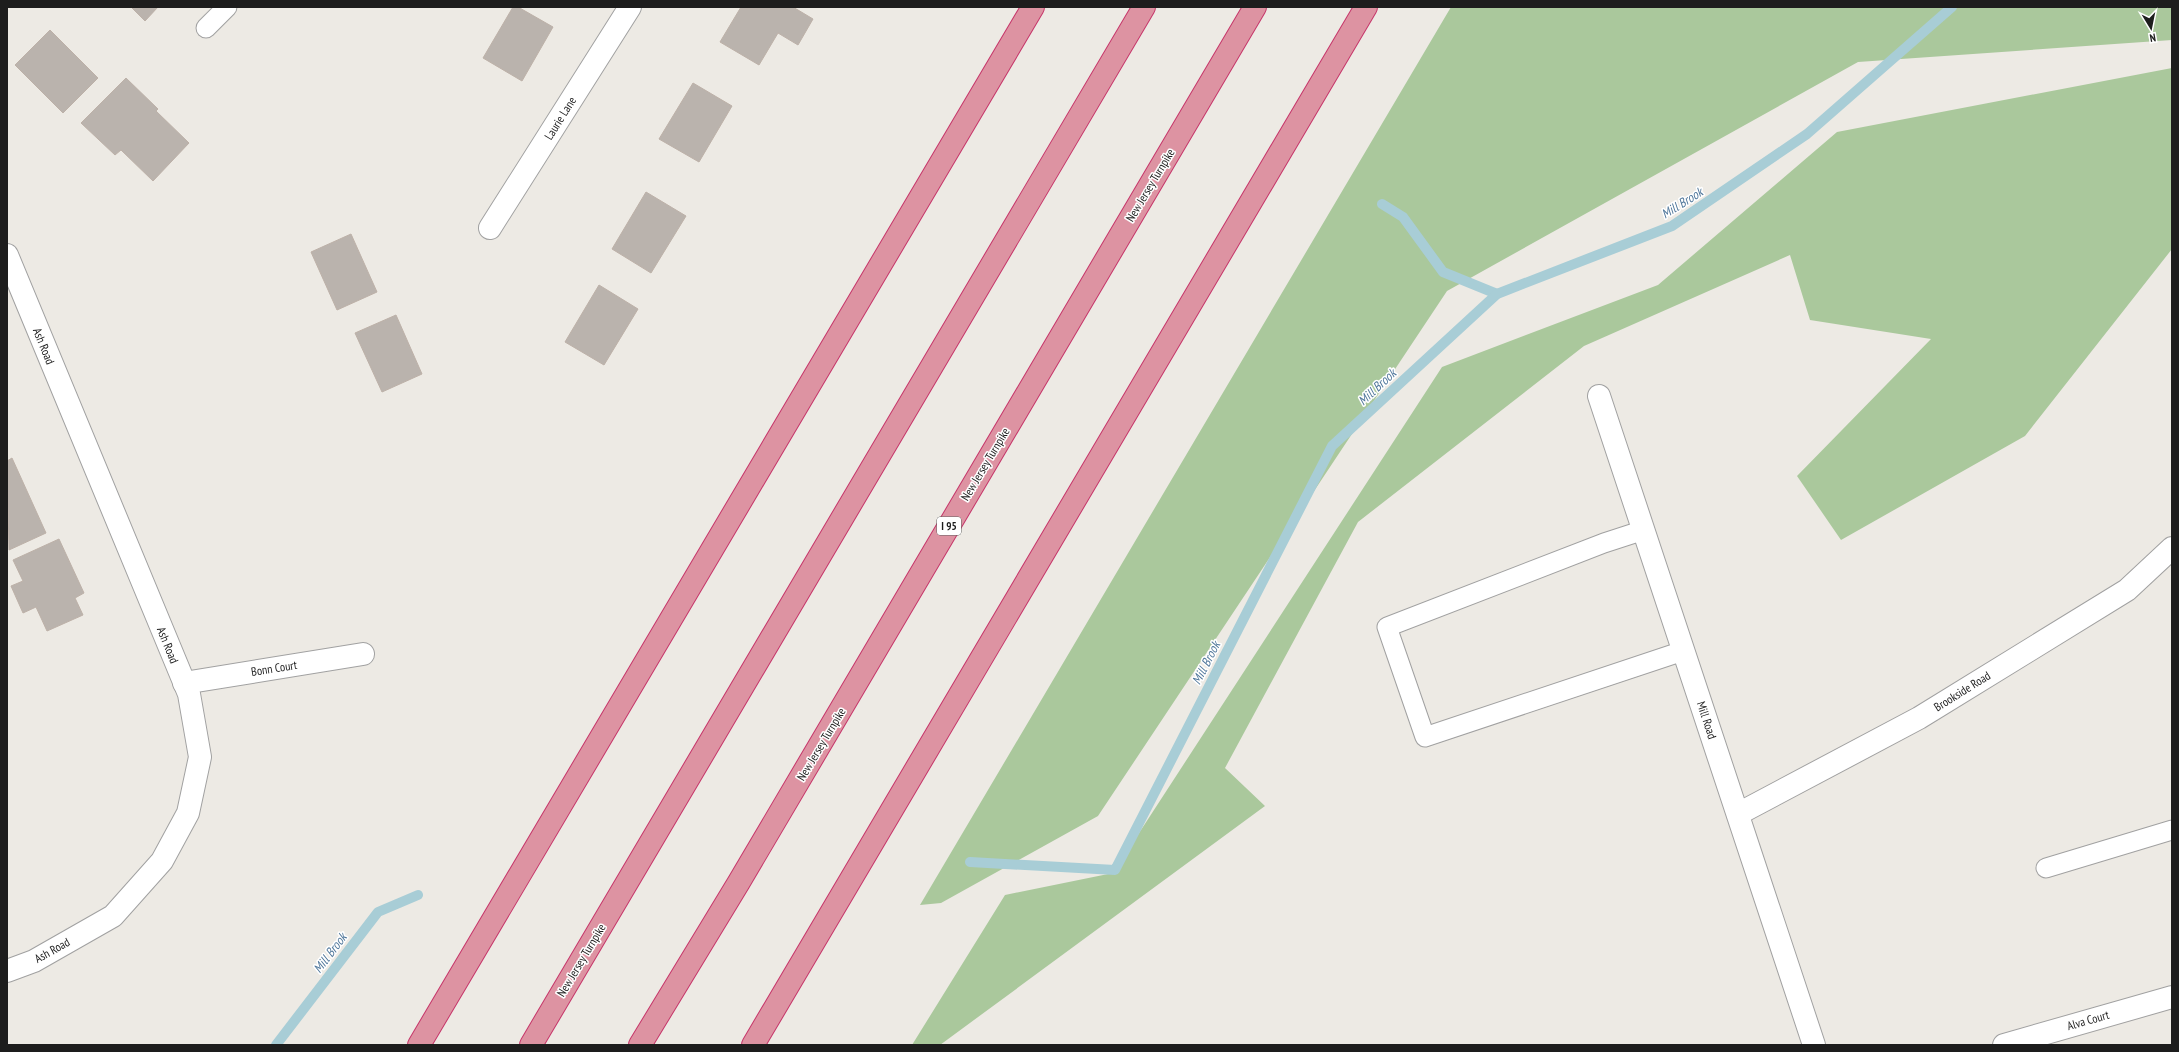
<svg xmlns="http://www.w3.org/2000/svg" width="2179" height="1052" font-family="'PT Sans Narrow',sans-serif">
	<style>
		.forest { fill: #aac89c }
		.lines { fill: none; stroke-linecap: round; stroke-linejoin: round }
		.stream { stroke: #a8cdd6; stroke-width: 10 }
		.building { fill: #bab3ad; stroke: #bdb1a8 }
		.service-casing { stroke: #a1a1a1; stroke-width: 21 }
		.minor-casing { stroke: #a1a1a1; stroke-width: 24 }
		.motorway-casing { stroke: #c6366a; stroke-width: 24 }
		.service { stroke: #fff; stroke-width: 19 }
		.minor { stroke: #fff; stroke-width: 22 }
		.motorway { stroke: #dd93a2; stroke-width: 22 }
		.labels { text-anchor: middle; dominant-baseline: central; stroke-width: 3; stroke-linejoin: round; paint-order: stroke }
		.shield { fill: #fff; stroke: #616161; stroke-width: 1 }
		.shield-label { font-size: 11px; font-weight: bold; fill: #1d1d1d }
		.street-label { font-size: 12px; fill: #1d1d1d; stroke: #fff }
		.water-label { font-size: 13px; font-style: italic; fill: #50779b; stroke: #fff }
	</style>
	<rect width="100%" height="100%" fill="#edeae4"/>
	<g class="forest">
		<polygon points="1451,7 2172,7 2172,40 1858,62 1447,291 1098,816 941,903 920,905"/>
		<polygon points="2172,68 2172,249 2025,436 1841,540 1797,476 1931,339 1810,320 1790,255 1584,346 1358,522 1225,768 1265,806 940,1045 912,1045 1005,895 1113,873 1442,367 1658,285 1837,132"/>
	</g>
	<g class="lines">
		<g class="stream">
			<polyline points="1382,204 1403,217 1443,272 1497,294"/>
			<polyline points="970,862 1115,870 1332,446 1497,294 1672,226 1807,134 1952,7"/>
			<polyline points="276,1045 378,912 418,895"/>
		</g>
	</g>
	<g class="building">
		<polygon points="131,7 158,7 145,21"/>
		<polygon points="513,7 518,7 553,27 522,81 483,58"/>
		<polygon points="741,7 793,7 813,19 798,45 778,33 759,65 720,42"/>
		<polygon points="50,30 98,78 63,113 15,65"/>
		<polygon points="126,78 158,109 156,111 189,143 153,181 121,150 115,155 81,123"/>
		<polygon points="693,83 732,106 699,162 659,139"/>
		<polygon points="646,192 686,216 651,273 612,249"/>
		<polygon points="351,234 377,292 337,310 311,252"/>
		<polygon points="599,285 638,309 604,365 565,342"/>
		<polygon points="396,315 422,374 382,392 355,333"/>
		<polygon points="12,458 46,533 9,550 7,461"/>
		<polygon points="59,539 84,593 75,598 83,615 47,631 36,607 23,613 11,586 23,581 13,560"/>
	</g>
	<g class="lines">
		<g class="service-casing">
			<g id="service">
				<polyline points="206,28 227,7"/>
				<polyline points="1644,530 1604,543 1387,627 1425,737 1683,651"/>
				<polyline points="2046,868 2172,830"/>
			</g>
		</g>
		<g class="minor-casing">
			<g id="minor">
				<polyline points="490,228 630,7"/>
				<polyline points="7,255 189,694 200,757 188,813 162,861 113,916 34,961 7,971"/>
				<polyline points="1599,396 1814,1045"/>
				<polyline points="184,683 363,654"/>
				<polyline points="1738,814 1919,718 2127,590 2172,548"/>
				<polyline points="2004,1045 2172,997"/>
			</g>
		</g>
		<g class="motorway-casing">
			<g id="motorway">
				<polyline points="419,1045 1033,7"/>
				<polyline points="531,1045 1144,7"/>
				<polyline points="640,1045 739,882 1255,7"/>
				<polyline points="753,1045 1366,7"/>
			</g>
		</g>
		<use href="#service" class="service"/>
		<use href="#minor" class="minor"/>
		<use href="#motorway" class="motorway"/>
	</g>
	<g class="labels">
		<rect class="shield" x="937" y="517" width="24" height="18" rx="3"/>
		<g class="shield-label">
			<text x="949" y="526">I 95</text>
		</g>
		<g class="street-label">
			<text transform="translate(560 118) rotate(-58)">Laurie Lane</text>
			<text transform="translate(1150 185) rotate(-59)">New Jersey Turnpike</text>
			<text transform="translate(44 346) rotate(68)">Ash Road</text>
			<text transform="translate(985 464) rotate(-59)">New Jersey Turnpike</text>
			<text transform="translate(168 645) rotate(68)">Ash Road</text>
			<text transform="translate(274 668) rotate(-9)">Bonn Court</text>
			<text transform="translate(1962 691) rotate(-32)">Brookside Road</text>
			<text transform="translate(1707 720) rotate(72)">Mill Road</text>
			<text transform="translate(821 744) rotate(-59)">New Jersey Turnpike</text>
			<text transform="translate(52 950) rotate(-29)">Ash Road</text>
			<text transform="translate(581 960) rotate(-59)">New Jersey Turnpike</text>
			<text transform="translate(2088 1020) rotate(-16)">Alva Court</text>
		</g>
		<g class="water-label">
			<text transform="translate(1682 203) rotate(-32)">Mill Brook</text>
			<text transform="translate(1377 387) rotate(-43)">Mill Brook</text>
			<text transform="translate(1206 663) rotate(-63)">Mill Brook</text>
			<text transform="translate(330 953) rotate(-53)">Mill Brook</text>
		</g>
	</g>
	<rect width="2179" height="1052" fill="none" stroke="#1d1d1d" stroke-width="16"/>
	<g transform="translate(2151 28) rotate(170)" stroke="#ffffff" stroke-width="3" paint-order="stroke">
	<path d="M0-3L7 15L0 10L-7 15Z" fill="#1d1d1d"/>
	<text y="-6" font-size="11" font-weight="bold" text-anchor="middle" fill="#1d1d1d">N</text>
	</g>
</svg>
